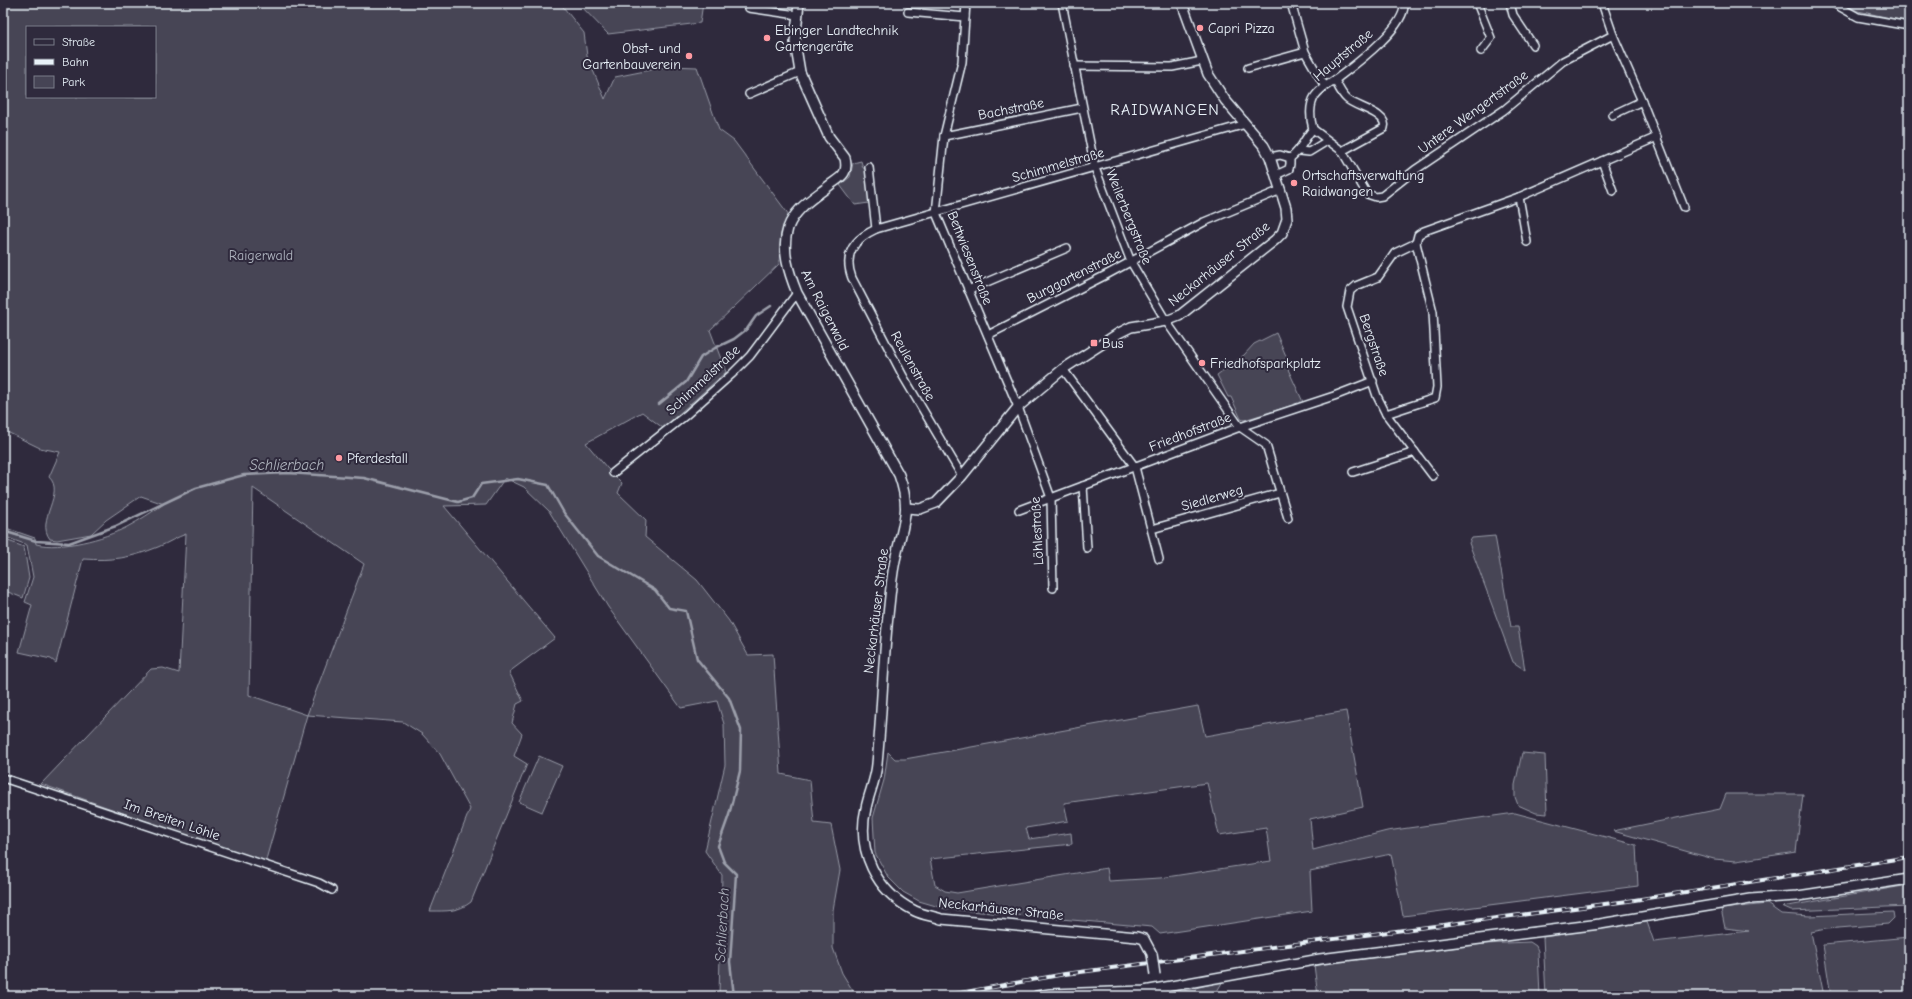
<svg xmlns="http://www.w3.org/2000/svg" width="1912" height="999" font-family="'Comic Neue',sans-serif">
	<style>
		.green { fill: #464455; stroke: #979aa6; fill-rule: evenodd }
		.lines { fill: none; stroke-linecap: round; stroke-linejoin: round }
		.stream { stroke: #9c9fab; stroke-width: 2.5 }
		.minor-casing { stroke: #e8f1f8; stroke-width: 10 }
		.tertiary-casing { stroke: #e8f1f8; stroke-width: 12 }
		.minor { stroke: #2f2a3d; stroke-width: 7 }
		.tertiary { stroke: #2f2a3d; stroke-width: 9 }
		.rail-casing { stroke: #e8f1f8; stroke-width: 4 }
		.rail { stroke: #2f2a3d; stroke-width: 2.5; stroke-dasharray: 8; stroke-linecap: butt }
		.tertiary-bridge-casing { stroke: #e8f1f8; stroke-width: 12; stroke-linecap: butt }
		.tertiary-bridge { stroke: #2f2a3d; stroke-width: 9 }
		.poi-dot { fill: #ff9aa2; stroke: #2f2a3d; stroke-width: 1.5 }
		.labels { text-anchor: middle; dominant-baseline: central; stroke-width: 4; stroke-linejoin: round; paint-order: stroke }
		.poi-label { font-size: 14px; fill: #e8f1f8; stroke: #2f2a3d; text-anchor: start }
		.street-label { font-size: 14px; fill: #e8f1f8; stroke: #2f2a3d }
		.park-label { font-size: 14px; fill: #afb4bf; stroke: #2f2a3d }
		.water-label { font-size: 15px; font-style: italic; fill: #afb4be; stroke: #2f2a3d }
		.quarter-label { font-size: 16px; letter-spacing: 1px; fill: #e8f1f8; stroke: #2f2a3d }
	</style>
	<rect width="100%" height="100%" fill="#2f2a3d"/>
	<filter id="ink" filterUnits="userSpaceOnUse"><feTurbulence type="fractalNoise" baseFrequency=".025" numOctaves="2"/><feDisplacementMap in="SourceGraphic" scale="8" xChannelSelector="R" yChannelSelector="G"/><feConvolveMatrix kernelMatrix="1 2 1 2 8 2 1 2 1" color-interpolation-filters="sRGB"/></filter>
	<g filter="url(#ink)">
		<g class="green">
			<path d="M3,3H560L584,33L587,56L605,99L615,77L670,66L697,67L719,130L734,141L789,215L781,233L779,264L710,330L726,372L663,428L642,412L586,443L607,468L622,483L618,493L646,520L645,537L697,580L729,621L748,655L773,654L781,774L810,780L814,823L831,825L840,870L833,910V948L842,973L856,996H719L722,875L705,851L725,765L724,724L717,701L681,708L608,607L549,511L524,487L505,478L486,505L444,506L555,638L509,672L523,701L517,704L512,723L522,734L514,756L527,764L471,902C458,912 447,911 430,911L470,809L440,754L422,734L403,722L307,715L265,863L41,784L151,669L163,668L179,673L186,534C177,537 168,543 158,547C131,558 112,561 83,559L56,663L51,659L19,652L32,605L25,602L33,577L27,545L3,536V527L35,538L36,544C61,550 104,539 127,527C140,520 152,512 164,504L141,496L106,520L91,534L57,540L50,539C35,520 66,493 49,477L60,452L40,448L3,430ZM27,27H155V97H27ZM253,488L364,564L307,715L249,695Z"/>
			<polygon points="578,3 703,3 700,23 608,34"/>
			<polygon points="1841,3 1909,3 1909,22 1858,11"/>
			<polygon points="861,161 863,168 866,169 869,203 855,205 840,185 850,177 853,163"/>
			<polygon points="1276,333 1290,365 1287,367 1303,402 1244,420 1241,419 1231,397 1228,397 1217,375 1244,355 1254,344"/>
			<polygon points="1495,536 1511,627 1518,627 1525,670 1513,662 1469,543 1472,538"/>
			<polygon points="3,539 24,547 29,578 23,598 3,590"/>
			<path d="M1198,706L1205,736L1346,711L1363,807L1310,819L1313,850L1387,831L1515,813L1636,845L1638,886L1403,916L1391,854L1310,871L1312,911L1160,934L1152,927L946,909L919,901L903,892L888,877L875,853L873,818L884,780L888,752L895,759H905ZM1207,783L1219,835L1266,828L1271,861L1160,878L1109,881L1107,868L957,893L945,891L935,885L930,859L1072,844L1071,833L1029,839L1026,828L1068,821L1064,803Z"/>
			<polygon points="1522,753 1545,755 1547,814 1536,813 1518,805 1515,797 1515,785"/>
			<polygon points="539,756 562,766 542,812 519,802"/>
			<polygon points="1726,794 1803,794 1796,852 1736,861 1714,859 1613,831 1720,809"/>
			<polygon points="1909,885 1909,906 1791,911 1782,907"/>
			<polygon points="1767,904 1781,914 1810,916 1893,912 1894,918 1888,924 1826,929 1811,932 1824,996 1653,996 1652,994 1638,996 1546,996 1543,937 1647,922 1654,942 1749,931 1725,928 1721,909"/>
			<polygon points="1909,937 1909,996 1831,996 1823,945"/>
			<polygon points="1530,942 1536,946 1538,951 1540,996 1318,996 1314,965 1483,944"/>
			<polygon points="1223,981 1216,993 1210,996 1164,996"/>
		</g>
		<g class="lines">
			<g class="stream">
				<polyline points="659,404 686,382 701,357 715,348 734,339 747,329 756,316 771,306"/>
				<polyline points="3,531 36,541 69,543 116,526 196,488 244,475 288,473 364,478 458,502 472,498 481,484 518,479 548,485 564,513 598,556 655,590 669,608 686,611 697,659 729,698 741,730 740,771 729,815 718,846 724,862 736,874 730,962 734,996"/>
			</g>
			<g class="minor-casing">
				<g id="minor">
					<polyline points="966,3 962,62 944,136 936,213 1018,407 1051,498 1053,588"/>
					<polyline points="1062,3 1095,168 1131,262 1166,321 1240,427 1266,445 1288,518"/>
					<polyline points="1291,3 1305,52 1324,85"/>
					<polyline points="1477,3 1491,38 1481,51"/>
					<polyline points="1510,3 1513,15 1533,45"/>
					<polyline points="1602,3 1613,35 1642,101 1684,207"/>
					<polyline points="1833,3 1858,17 1909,26"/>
					<polyline points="749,8 797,15"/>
					<polyline points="908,12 965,17"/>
					<polyline points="1074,66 1172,67 1202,61"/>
					<polyline points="1248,68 1305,52"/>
					<path d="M1335,80C1338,86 1341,94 1347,99C1355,107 1389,113 1384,128L1342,151"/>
					<polyline points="749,94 800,72"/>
					<polyline points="1612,115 1642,101"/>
					<polyline points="1313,129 1342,151 1367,194 1376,197 1382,196 1415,170 1504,110 1563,61 1613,35"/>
					<polyline points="944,136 1082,108"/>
					<polyline points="1300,151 1309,152 1327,141"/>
					<path d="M1270,157L1280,155L1290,158C1302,150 1302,141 1313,129C1310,119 1309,105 1315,96C1322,86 1330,84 1339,77C1356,64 1407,26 1404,3"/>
					<polyline points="1602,161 1613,191"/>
					<polyline points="869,167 876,229"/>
					<polyline points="1276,175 1289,169 1290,164 1290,158"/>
					<polyline points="1519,197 1527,242"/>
					<polyline points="1416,243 1395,253 1378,277 1356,286 1350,291 1347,307 1377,396 1386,414 1433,476"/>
					<polyline points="968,290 1067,248"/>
					<polyline points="988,335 1106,275 1204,222 1281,190"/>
					<polyline points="1063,369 1135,467 1159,559"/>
					<polyline points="1386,414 1435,398 1437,387 1433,312 1416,243 1418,235 1424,231 1519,197 1657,137"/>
					<polyline points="1353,472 1415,452"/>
					<polyline points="613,473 686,415 732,374 750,356 797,293"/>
					<path d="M962,476L903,376L852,278C843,254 854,239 876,229L1246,124"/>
					<polyline points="1083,486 1087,548"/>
					<polyline points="1019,510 1240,427 1334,396 1373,381"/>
					<polyline points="1152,529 1280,493"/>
					<polyline points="3,778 319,883 332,890"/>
				</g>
			</g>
			<g class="tertiary-casing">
				<g id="tertiary">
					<path d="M799,3L795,42L800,72L829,137L845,158C846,163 847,168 844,173C841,178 835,181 830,185C815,197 795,208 788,228C781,250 789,273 797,293L899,475C911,509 904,520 897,552C892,570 891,588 889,606C883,659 882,711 877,764C876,779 869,793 866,808C856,850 876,892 915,911C923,915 933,916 941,919L1137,937L1144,939L1152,954"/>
					<polyline points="906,508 920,509 936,503 962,476 1018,407 1063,369 1119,333 1131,327 1166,321 1179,316 1275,240 1282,233 1287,219 1286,208 1270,157 1264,146 1225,100 1208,74 1182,3"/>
					<polyline points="1037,996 1050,994 1144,991 1320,959 1600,924 1750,899 1798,896 1909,879"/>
				</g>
			</g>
			<use href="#minor" class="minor"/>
			<use href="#tertiary" class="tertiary"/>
			<g class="rail-casing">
				<polyline id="rail" points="944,996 1065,974 1628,901 1909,857"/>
			</g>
			<use href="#rail" class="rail"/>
			<g class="tertiary-bridge-casing">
				<polyline id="tertiary-bridge" points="1152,954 1155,975"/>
			</g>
			<use href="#tertiary-bridge" class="tertiary-bridge"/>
		</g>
	</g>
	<g class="poi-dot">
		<circle cx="1200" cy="28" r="4"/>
		<circle cx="767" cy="38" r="4"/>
		<circle cx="689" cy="56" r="4"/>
		<circle cx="1294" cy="183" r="4"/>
		<rect x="1090" y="339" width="8" height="8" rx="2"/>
		<circle cx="1202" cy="363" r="4"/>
		<circle cx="339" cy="458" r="4"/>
	</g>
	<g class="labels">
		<g class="poi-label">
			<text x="1208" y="28">Capri Pizza</text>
			<text x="775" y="30">Ebinger Landtechnik<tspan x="775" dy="16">Gartengeräte</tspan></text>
			<text x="681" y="48" text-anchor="end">Obst- und<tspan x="681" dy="16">Gartenbauverein</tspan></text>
			<text x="1302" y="175">Ortschaftsverwaltung<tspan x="1302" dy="16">Raidwangen</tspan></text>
			<text x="1102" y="343">Bus</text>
			<text x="1210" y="363">Friedhofsparkplatz</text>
			<text x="347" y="458">Pferdestall</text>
		</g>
		<g class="street-label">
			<text transform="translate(1343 55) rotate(-40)">Hauptstraße</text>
			<text transform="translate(1011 109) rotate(-11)">Bachstraße</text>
			<text transform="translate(1473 112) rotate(-36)">Untere Wengertstraße</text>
			<text transform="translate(1058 165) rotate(-16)">Schimmelstraße</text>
			<text transform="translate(1129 217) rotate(68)">Weilerbergstraße</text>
			<text transform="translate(970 258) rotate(68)">Bettwiesenstraße</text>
			<text transform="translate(1219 264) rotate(-39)">Neckarhäuser Straße</text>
			<text transform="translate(1074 276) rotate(-27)">Burggartenstraße</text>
			<text transform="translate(825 310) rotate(63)">Am Raigerwald</text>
			<text transform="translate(1374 345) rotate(71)">Bergstraße</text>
			<text transform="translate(913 366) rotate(61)">Reulenstraße</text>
			<text transform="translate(703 380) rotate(-43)">Schimmelstraße</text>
			<text transform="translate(1190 432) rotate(-21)">Friedhofstraße</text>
			<text transform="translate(1212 498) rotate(-16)">Siedlerweg</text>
			<text transform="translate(1037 531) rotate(-93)">Löhlestraße</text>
			<text transform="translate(876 611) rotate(-83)">Neckarhäuser Straße</text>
			<text transform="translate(172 820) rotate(19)">Im Breiten Löhle</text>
			<text transform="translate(1001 909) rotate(6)">Neckarhäuser Straße</text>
		</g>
		<g class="park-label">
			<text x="261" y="255">Raigerwald</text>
		</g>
		<g class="water-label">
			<text x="287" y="465">Schlierbach</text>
			<text transform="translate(722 925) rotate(-87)">Schlierbach</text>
		</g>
		<g class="quarter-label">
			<text x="1165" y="110">RAIDWANGEN</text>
		</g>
	</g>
	<rect width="1912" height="999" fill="none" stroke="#2f2a3d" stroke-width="16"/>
	<rect x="8" y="8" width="1896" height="983" fill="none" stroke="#e8f1f8" stroke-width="1.5" filter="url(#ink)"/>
	<rect x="26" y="26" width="130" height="72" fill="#2f2a3d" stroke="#797a88"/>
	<rect x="34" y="39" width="20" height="6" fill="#2f2a3d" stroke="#797a88"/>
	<text x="62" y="46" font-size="12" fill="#e8f1f8">Straße</text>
	<rect x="34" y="59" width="20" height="6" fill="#e8f1f8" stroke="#797a88"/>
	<text x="62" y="66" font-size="12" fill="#e8f1f8">Bahn</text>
	<rect x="34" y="76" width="20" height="12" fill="#464455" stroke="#797a88"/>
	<text x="62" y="86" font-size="12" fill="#e8f1f8">Park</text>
</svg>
